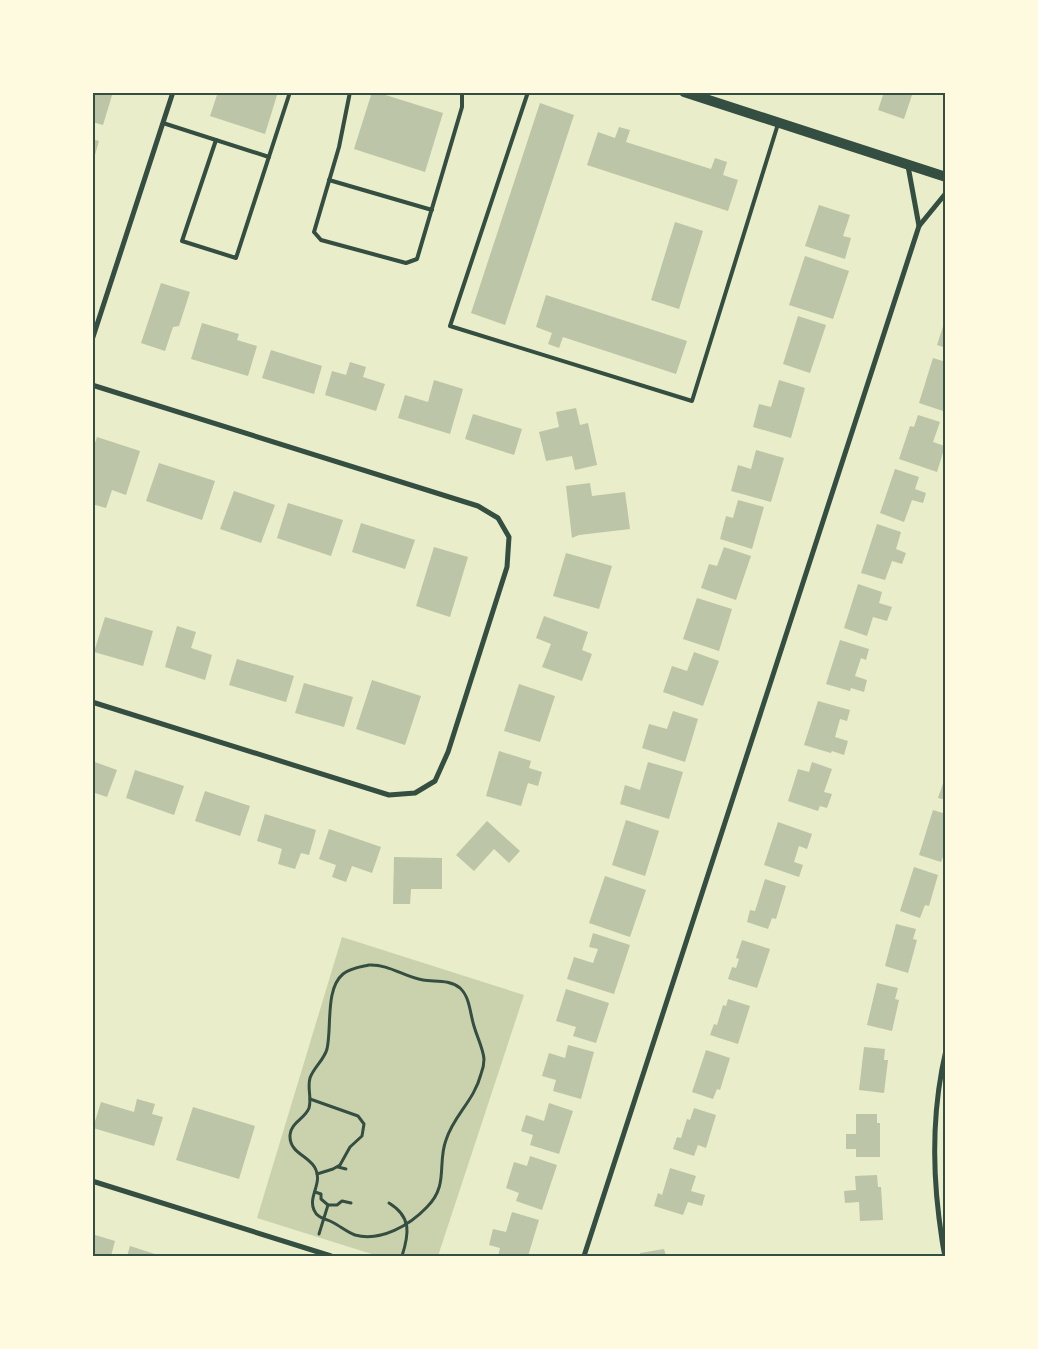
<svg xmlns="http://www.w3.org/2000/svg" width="1038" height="1349" font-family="Arial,sans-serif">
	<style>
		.green { fill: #cad2ad }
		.building { fill: #bcc5a7 }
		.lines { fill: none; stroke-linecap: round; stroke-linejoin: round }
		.path { stroke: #344e41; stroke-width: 3 }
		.service { stroke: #344e41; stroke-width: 4 }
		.minor { stroke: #344e41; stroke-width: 5 }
		.secondary { stroke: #344e41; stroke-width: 10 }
		.neatline { fill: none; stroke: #344e41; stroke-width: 2 }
	</style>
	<rect width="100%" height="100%" fill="#e9edc9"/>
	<polygon class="green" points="342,937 524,995 438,1256 378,1256 257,1218"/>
	<g class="building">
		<polygon points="92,92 113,92 103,125 92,122"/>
		<polygon points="218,92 278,92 265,134 210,116"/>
		<polygon points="372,92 376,92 443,113 425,172 354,149"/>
		<polygon points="884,92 913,92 904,119 878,110"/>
		<polygon points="540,103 574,115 505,325 471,313"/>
		<polygon points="619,127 630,130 626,142 711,169 715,158 727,162 723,175 738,180 728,211 587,165 598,132 615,138"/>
		<polygon points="92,139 99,141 93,162 92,162"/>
		<polygon points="819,205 850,215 843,236 851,238 845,259 805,246"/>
		<polygon points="675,222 703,231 679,309 651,300"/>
		<polygon points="805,256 849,271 833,319 789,305"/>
		<polygon points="161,283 190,292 179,326 173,327 165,351 141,343"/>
		<polygon points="546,295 687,341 676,374 563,337 559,348 548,344 552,333 536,327"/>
		<polygon points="798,316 826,325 810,373 783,364"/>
		<polygon points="945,320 946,320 946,348 937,345"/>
		<polygon points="202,323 239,334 237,340 257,346 248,376 191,359"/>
		<polygon points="271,350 322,366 314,394 262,378"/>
		<polygon points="933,358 946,362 946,412 919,403"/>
		<polygon points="350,362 366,367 363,377 385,384 376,411 325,395 332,371 346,375"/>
		<polygon points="434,380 463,389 450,434 398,418 405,395 428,402"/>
		<polygon points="779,380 805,388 791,438 753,427 759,404 771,407"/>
		<polygon points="576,408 580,425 588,423 597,465 575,470 572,456 546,461 539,432 559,427 556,412"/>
		<polygon points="473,414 522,429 514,455 465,439"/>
		<polygon points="918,415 940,422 933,442 945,446 937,472 899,459 910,426 914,427"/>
		<polygon points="97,437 140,451 126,495 112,490 106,508 92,504 92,451"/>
		<polygon points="756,450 784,458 771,502 731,491 738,465 751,469"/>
		<polygon points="159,463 215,481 202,520 146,501"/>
		<polygon points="895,469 919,477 915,489 926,493 923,503 912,500 904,522 880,513"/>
		<polygon points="590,483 592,496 625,492 630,529 579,535 572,538 566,486"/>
		<polygon points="234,491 275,505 261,543 220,529"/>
		<polygon points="738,500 764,507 752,549 720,539 726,516 733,518"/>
		<polygon points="288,503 343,520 331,556 277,538"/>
		<polygon points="361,523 415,540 405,569 352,552"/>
		<polygon points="877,524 901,532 896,549 906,553 902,564 892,561 885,580 861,573"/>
		<polygon points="434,547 468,557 450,617 416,606"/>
		<polygon points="724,547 751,556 736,600 701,588 709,564 717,566"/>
		<polygon points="566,553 612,566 599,609 553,596"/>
		<polygon points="858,584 882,592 879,603 892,607 887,621 873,617 867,636 844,628"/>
		<polygon points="697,598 732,609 719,651 683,639"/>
		<polygon points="544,616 588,632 582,650 592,654 582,681 542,667 551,644 536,638"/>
		<polygon points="105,617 153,631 143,666 94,652"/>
		<polygon points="177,626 196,632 191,648 212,655 205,680 165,667"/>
		<polygon points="840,640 869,649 866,660 861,658 855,676 867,680 864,692 851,688 850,691 826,684"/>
		<polygon points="694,652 719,661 703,706 663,692 672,666 687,671"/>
		<polygon points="237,659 294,676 286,702 229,685"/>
		<polygon points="372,680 421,696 405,745 356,729"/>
		<polygon points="304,683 353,697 344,727 295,713"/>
		<polygon points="519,684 555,696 540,742 504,731"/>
		<polygon points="818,701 850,710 847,721 840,719 835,737 848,741 844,755 832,751 831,753 804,745"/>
		<polygon points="673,711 698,719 685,762 642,748 649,724 667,729"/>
		<polygon points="499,751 531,761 529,768 542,772 538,786 528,783 521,806 486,796"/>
		<polygon points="92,761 117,770 107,797 92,792"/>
		<polygon points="648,762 683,772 669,819 620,804 625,785 640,790"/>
		<polygon points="812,762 832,769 824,792 832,794 827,808 820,806 818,811 788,801 798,769 809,772"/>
		<polygon points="135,770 184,786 174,815 126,798"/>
		<polygon points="946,775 946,800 938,798"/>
		<polygon points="205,791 250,806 240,836 195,821"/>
		<polygon points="933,810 946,814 946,849 941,862 919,855"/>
		<polygon points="265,814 316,830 309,855 301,853 295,869 278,864 282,849 257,841"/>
		<polygon points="626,820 659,831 645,876 612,865"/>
		<polygon points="487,821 520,851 509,863 494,849 474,871 456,855"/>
		<polygon points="778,822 812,834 807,849 799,846 794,862 803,865 799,877 764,865"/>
		<polygon points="329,829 381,847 372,873 352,866 346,882 332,877 336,865 319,859"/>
		<polygon points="394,857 442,858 442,889 411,889 410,904 393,904"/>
		<polygon points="914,867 938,875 929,906 925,905 920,918 900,911"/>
		<polygon points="605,876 646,890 630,937 589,923"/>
		<polygon points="765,879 786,886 776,919 772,918 768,929 747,922 750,910 755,911"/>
		<polygon points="896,924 916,929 913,939 917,940 908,973 885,966"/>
		<polygon points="593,933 630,945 614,994 567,979 574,957 593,963 598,949 589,947"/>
		<polygon points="742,940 770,949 757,988 728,979 732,967 736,968 739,959 736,958"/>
		<polygon points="877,983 898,988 895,999 899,1000 892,1031 867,1025"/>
		<polygon points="566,989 609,1003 596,1043 573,1036 576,1027 556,1021"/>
		<polygon points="728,999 750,1006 738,1044 710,1035 714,1024 717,1025 723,1005 726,1006"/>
		<polygon points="568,1045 594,1052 581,1099 553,1091 556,1080 542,1076 549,1053 565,1058"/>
		<polygon points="864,1047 885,1049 884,1060 888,1060 884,1093 859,1090"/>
		<polygon points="706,1050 730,1058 720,1090 717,1089 713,1099 692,1092"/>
		<polygon points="137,1099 155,1104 152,1114 163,1117 154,1146 93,1128 101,1102 134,1112"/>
		<polygon points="549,1103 573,1111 559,1154 530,1145 533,1135 521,1131 526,1115 544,1121"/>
		<polygon points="193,1107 255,1126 239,1179 176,1160"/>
		<polygon points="694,1108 716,1115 706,1148 698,1145 694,1156 673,1149 677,1137 681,1138 687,1119 690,1120"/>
		<polygon points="856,1114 877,1114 877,1123 880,1123 880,1157 856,1157 856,1149 846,1149 846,1134 856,1134"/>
		<polygon points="530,1156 557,1165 542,1210 516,1201 519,1193 506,1188 514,1162 527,1166"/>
		<polygon points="670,1168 696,1176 691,1191 705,1195 702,1206 688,1202 683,1215 654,1206 658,1193 662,1195"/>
		<polygon points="877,1175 878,1187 881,1187 883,1220 860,1221 859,1202 845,1203 844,1191 856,1190 855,1176"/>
		<polygon points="512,1212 539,1220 528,1256 498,1256 500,1248 489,1245 493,1229 506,1232"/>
		<polygon points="92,1234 115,1241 111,1256 92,1256"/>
		<polygon points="130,1246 161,1256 127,1256"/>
		<polygon points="664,1249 666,1256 640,1256 640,1253"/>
	</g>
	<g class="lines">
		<g class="path">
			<path d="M369,965C389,964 404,977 423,980C435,982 449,979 460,988C470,997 470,1014 474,1026C477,1037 483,1048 484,1059C484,1063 483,1069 481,1074C474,1101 454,1115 446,1140C437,1164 449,1185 427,1207C410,1225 381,1242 355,1235C347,1232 340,1226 332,1222C326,1219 317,1218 314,1210C308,1197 322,1184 316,1170C311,1156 289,1154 290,1135C291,1122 305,1119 309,1108C312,1098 307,1088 310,1078C314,1067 324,1060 327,1049C332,1027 325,989 343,974C350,968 360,967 369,965Z"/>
			<polyline points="310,1099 358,1116 364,1124 362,1136 350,1147 340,1165 333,1169 317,1174"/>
			<polyline points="338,1167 346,1169"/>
			<polyline points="315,1192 321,1194 321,1199 328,1205 319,1234"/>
			<path d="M389,1203C412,1217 409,1234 402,1256"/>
			<polyline points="328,1205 337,1205 342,1201 351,1203"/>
		</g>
		<g class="service">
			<polyline points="350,92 339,147 314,232 321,240 406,263 417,259 462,107 462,92"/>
			<polyline points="528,92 450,326 692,401 778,124"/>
			<polyline points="163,123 269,157"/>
			<polyline points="216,140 182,241 236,258 290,92"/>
			<polyline points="329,180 432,210"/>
		</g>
		<g class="minor">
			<polyline points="908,166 919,226"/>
			<polyline points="92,340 173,92"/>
			<polyline points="92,385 478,506 498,518 509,537 507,567 448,752 435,781 415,793 389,795 92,702"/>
			<polyline points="92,1181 331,1256"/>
			<polyline points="584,1256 919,226 946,193"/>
			<path d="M945,1256C942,1244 941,1231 939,1218C932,1162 933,1105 946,1050"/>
		</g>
		<polyline class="secondary" points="684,92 946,177"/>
	</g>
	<rect width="1038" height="1349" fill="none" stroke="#fefae0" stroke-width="188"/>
	<rect x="94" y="94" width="850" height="1161" class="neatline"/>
</svg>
